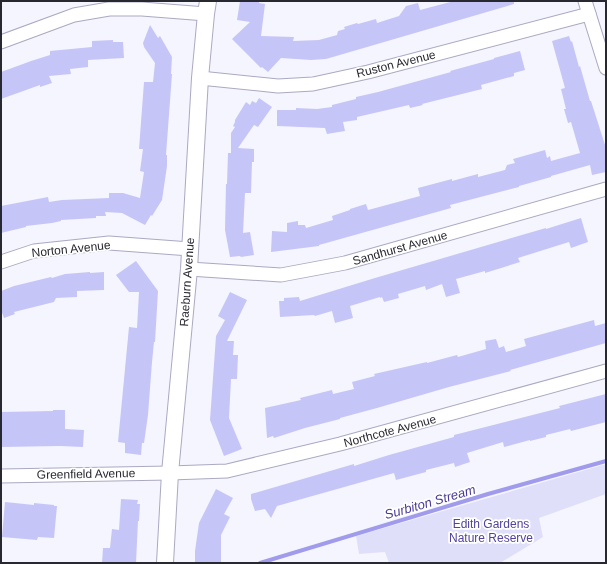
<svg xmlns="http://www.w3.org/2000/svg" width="607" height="564" font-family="Helvetica,sans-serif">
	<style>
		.park { fill: #e0dffa }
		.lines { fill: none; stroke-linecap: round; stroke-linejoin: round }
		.stream { stroke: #a19bec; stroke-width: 4 }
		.building { fill: #c6c5f7 }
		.minor-casing { stroke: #aaa9c1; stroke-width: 15 }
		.tertiary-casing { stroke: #aaa9c1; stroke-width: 18 }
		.minor { stroke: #fff; stroke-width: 13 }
		.tertiary { stroke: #fff; stroke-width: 16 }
		.labels { text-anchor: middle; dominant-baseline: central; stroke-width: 3.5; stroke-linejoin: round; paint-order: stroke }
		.street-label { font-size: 12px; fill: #282831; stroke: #fff }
		.park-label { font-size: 12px; fill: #5243a1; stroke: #fff }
		.water-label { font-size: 13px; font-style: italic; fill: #4b3b99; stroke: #fff }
	</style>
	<rect width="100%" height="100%" fill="#f5f5ff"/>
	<polygon class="park" points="606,464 606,494 539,518 543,537 500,563 389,563 385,552 359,554 356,536"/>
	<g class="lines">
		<polyline class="stream" points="260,563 488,494 606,461"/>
	</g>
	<g class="building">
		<polygon points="240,1 259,1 259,3 265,4 261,36 294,37 293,41 319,40 337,35 338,31 345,29 344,27 357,23 358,24 376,19 377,23 399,16 406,6 418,3 420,10 454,1 514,1 514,4 326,59 311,60 281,58 268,72 262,67 261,68 232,39 250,22 237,20"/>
		<polygon points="150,25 158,38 160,36 172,57 171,74 172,74 166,155 167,155 167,166 162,200 152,216 151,215 145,225 122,213 105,212 106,216 96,216 96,218 61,220 61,221 52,223 26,226 26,227 1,233 1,206 48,197 49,202 62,200 109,198 109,193 123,193 140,198 144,172 140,171 143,149 139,149 144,82 153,82 155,63 144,47 143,43"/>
		<polygon points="569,36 571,42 572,41 579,67 580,66 590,101 591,101 606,148 606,172 592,175 590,165 551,176 551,177 519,186 519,187 450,205 451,208 319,245 319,246 271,252 272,231 287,232 287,223 298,221 298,225 305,225 306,228 333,220 332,216 350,210 350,209 366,204 368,210 420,196 418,188 452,179 452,181 478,174 478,177 505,170 507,165 515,163 513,159 545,150 547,158 550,156 551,161 580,153 571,122 568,123 564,109 566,109 561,89 565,88 552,41"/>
		<polygon points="113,40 113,42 123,42 124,58 88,60 88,67 70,69 71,74 49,76 52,83 40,87 40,85 1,99 1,72 23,64 31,61 50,55 50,51 92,47 92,41"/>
		<polygon points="520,51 525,70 514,73 514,76 481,85 482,89 422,104 423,105 410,108 409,105 357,117 357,120 343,122 345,131 327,134 325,128 277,126 277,110 296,110 296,108 317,109 332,107 332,105 356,99 356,97 378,92 451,72 450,71 494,59 494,58"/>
		<polygon points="259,98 272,107 258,127 254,125 238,148 254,149 254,162 252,162 251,193 245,193 243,233 250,232 254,255 241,257 240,256 230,257 225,230 226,184 227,184 228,153 231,153 231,133 235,127 233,126 235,122 235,120 246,102 250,105 252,101 256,103"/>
		<polygon points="581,218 588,242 571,248 569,242 518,258 520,262 485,273 485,271 456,279 460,293 446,297 442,284 426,290 425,286 398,294 399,298 384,302 382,297 380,298 380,297 350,306 353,318 335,323 332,311 315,316 314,315 280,317 279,301 284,301 284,298 299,297 300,301 375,278 546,228 546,229"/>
		<polygon points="136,261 158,291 155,342 154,342 152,362 148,415 144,443 142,443 141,455 125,453 125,443 118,442 129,327 137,328 139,292 129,292 116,275"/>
		<polygon points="90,272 90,273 104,272 104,290 77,291 77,297 56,298 54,302 14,312 15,314 4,318 1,310 1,291 14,286 51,277 52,278 65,274"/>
		<polygon points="230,292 247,300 227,341 234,341 233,355 238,355 237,379 231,379 229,418 242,449 224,456 210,420 216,336 225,320 218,316"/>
		<polygon points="594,320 595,326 606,323 606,343 510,370 511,371 449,387 377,408 340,418 340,419 305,428 274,438 273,436 267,438 265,408 301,400 300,398 332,390 333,394 354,389 352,382 375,376 374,374 427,362 427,363 457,355 458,357 486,349 485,341 496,339 499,348 504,346 506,352 526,346 524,339"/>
		<polygon points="606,394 606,422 571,431 570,429 546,435 546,437 530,441 530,440 504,447 503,442 467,453 470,462 455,467 454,463 426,470 426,472 396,480 394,473 277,506 271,518 265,509 255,511 251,499 251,494 354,464 354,466 389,455 454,437 454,435 560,408 559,406"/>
		<polygon points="53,410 65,410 65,429 84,430 83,447 60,446 1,447 1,412 53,411"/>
		<polygon points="216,489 233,498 224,514 230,517 221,535 221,563 195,563 195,551 199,523"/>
		<polygon points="121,499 138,500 137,504 140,504 139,521 138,521 136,563 102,563 103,548 110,548 112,529 119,530"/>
		<polygon points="5,502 34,505 34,503 54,505 54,506 57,506 54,538 38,537 37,540 2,537"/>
	</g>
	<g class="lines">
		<g class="minor-casing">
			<g id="minor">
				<polyline points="585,1 606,68"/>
				<polyline points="1,42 74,15 109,9 142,9 206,14"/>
				<polyline points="200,78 278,86 313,84 368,72 589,14"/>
				<polyline points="1,262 34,251 109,243 190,249"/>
				<polyline points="189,269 281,275 345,263 606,189"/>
				<polyline points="1,476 170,473 227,471 340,444 606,371"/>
			</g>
		</g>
		<g class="tertiary-casing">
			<polyline id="tertiary" points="165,563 170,473 189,269 200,78 206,14 208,1"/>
		</g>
		<use href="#minor" class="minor"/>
		<use href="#tertiary" class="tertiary"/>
	</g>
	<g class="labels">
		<g class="street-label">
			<text transform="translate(396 64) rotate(-14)">Ruston Avenue</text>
			<text transform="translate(400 248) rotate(-16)">Sandhurst Avenue</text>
			<text transform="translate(71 249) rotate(-6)">Norton Avenue</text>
			<text transform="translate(187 282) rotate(-86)">Raeburn Avenue</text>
			<text transform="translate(390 431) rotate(-15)">Northcote Avenue</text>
			<text transform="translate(86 474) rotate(-1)">Greenfield Avenue</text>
		</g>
		<g class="park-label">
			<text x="491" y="524">Edith Gardens<tspan x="491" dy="14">Nature Reserve</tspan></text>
		</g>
		<g class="water-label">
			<text transform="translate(430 502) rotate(-16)">Surbiton Stream</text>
		</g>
	</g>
	<rect width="607" height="564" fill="none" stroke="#282831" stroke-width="4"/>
</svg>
